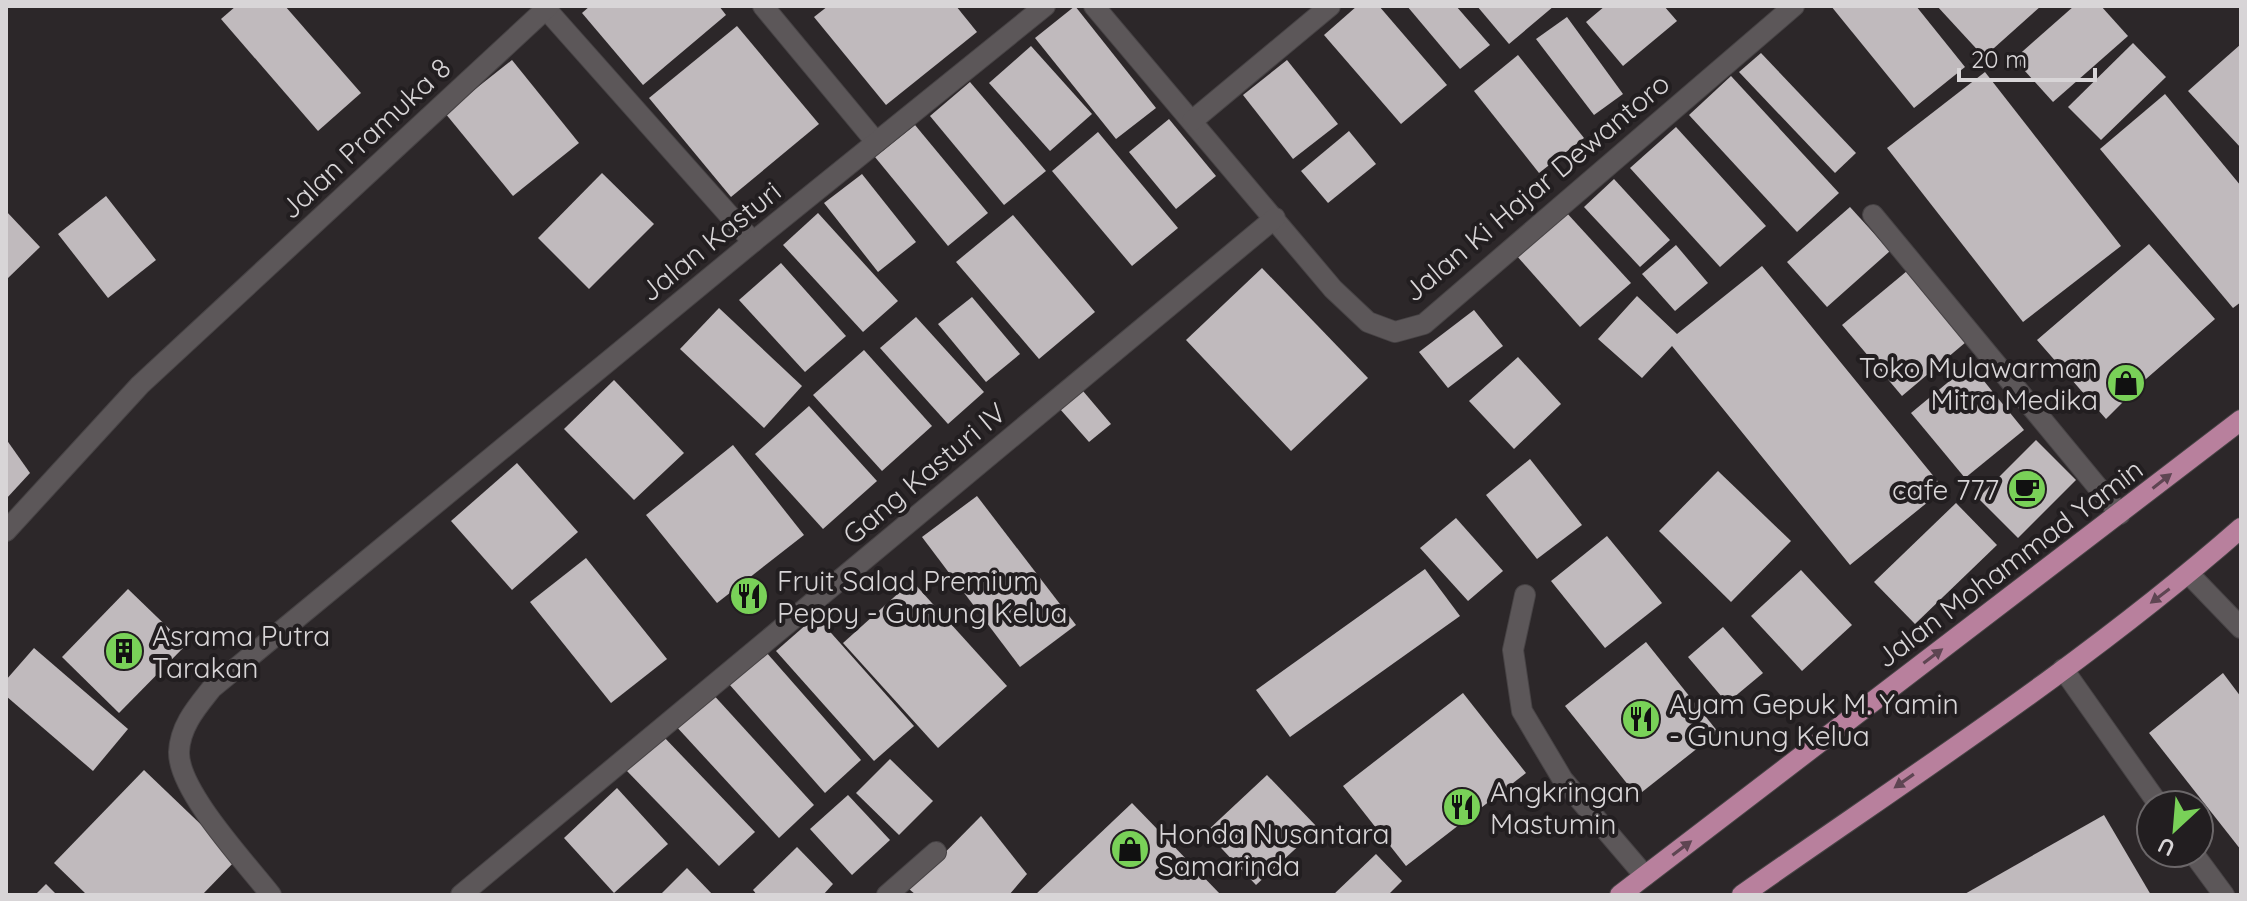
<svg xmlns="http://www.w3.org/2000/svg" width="2247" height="901" font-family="Quicksand,sans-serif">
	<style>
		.building { fill: #c0babd }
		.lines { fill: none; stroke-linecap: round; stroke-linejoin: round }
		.street-casing { stroke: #474345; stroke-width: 22 }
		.primary-casing { stroke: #474345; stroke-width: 22 }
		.street { stroke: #5c5759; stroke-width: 20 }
		.primary { stroke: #b8809d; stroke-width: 20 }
		.oneway { fill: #5e4552 }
		.labels { text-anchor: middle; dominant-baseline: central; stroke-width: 8; stroke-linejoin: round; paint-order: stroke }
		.street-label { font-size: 28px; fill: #d8d5d7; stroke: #221e20 }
		.poi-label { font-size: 28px; fill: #d8d5d7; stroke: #221e20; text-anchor: start }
	</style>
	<rect width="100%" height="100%" fill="#2c2729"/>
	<g class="building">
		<polygon points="236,6 285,6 361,93 318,131 221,19"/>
		<polygon points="590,6 719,6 726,15 643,85 582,13"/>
		<polygon points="828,6 956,6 977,32 886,105 814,17"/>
		<polygon points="1075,6 1156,108 1116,139 1035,38"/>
		<polygon points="1357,6 1379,6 1447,85 1401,124 1324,35"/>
		<polygon points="1407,6 1456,6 1490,45 1460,69"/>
		<polygon points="1477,6 1554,6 1509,44"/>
		<polygon points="1605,6 1664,6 1677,21 1623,66 1586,22"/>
		<polygon points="1831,6 1916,6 1965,67 1914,108"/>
		<polygon points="1937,6 2041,6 1984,57"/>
		<polygon points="2074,6 2101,6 2128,36 2053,102 2014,59"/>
		<polygon points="1567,17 1623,94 1594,115 1536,39"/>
		<polygon points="737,26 819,124 731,197 649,98"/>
		<polygon points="2133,43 2166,77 2101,140 2068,107"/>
		<polygon points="2241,44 2241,148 2188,91"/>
		<polygon points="1031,46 1092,114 1050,151 989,83"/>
		<polygon points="1761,53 1856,153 1835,173 1739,72"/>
		<polygon points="1518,55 1584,138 1539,173 1474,91"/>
		<polygon points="512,60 579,143 513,196 445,113"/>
		<polygon points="1287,60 1338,124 1293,159 1243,95"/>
		<polygon points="1985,72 2121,246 2023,322 1887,148"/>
		<polygon points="1731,76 1839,193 1797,232 1689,115"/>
		<polygon points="970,82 1046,171 1004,205 930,116"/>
		<polygon points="2165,94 2241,186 2241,302 2233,308 2100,149"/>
		<polygon points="1169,119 1216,176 1176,209 1129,152"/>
		<polygon points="915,125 988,213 948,246 875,157"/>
		<polygon points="1676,127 1766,226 1720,267 1630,168"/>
		<polygon points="1349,131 1376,164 1328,203 1301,171"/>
		<polygon points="1098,132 1178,228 1132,266 1052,171"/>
		<polygon points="602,173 654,224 589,289 538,238"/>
		<polygon points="862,174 916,242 878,272 824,203"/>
		<polygon points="1614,179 1670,240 1640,267 1584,207"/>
		<polygon points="106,196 156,260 108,298 58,234"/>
		<polygon points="1850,207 1890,251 1827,307 1787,262"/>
		<polygon points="6,211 40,247 6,280"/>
		<polygon points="1565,211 1631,283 1580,327 1516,255"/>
		<polygon points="818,213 898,301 863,332 783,245"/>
		<polygon points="1013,215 1095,312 1039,359 956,262"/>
		<polygon points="2149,244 2215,319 2146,379 2106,419 2037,340"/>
		<polygon points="1676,245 1708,283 1675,311 1642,274"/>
		<polygon points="781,263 846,336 805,372 739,300"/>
		<polygon points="1762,266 1944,489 1850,565 1672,346 1642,378 1598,339 1637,296 1677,334"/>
		<polygon points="1262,268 1368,378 1291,451 1186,340"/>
		<polygon points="1907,271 1966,342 1902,396 1842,325"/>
		<polygon points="972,297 1020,354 986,382 938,324"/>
		<polygon points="719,308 802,386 764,428 680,349"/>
		<polygon points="1474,310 1503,346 1448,388 1419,352"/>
		<polygon points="916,317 984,392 948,424 880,348"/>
		<polygon points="864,350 932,426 882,471 813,395"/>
		<polygon points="1518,357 1561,404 1514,449 1469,401"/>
		<polygon points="1970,364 2024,430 1965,478 1911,413"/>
		<polygon points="614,380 684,453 634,500 564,429"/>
		<polygon points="1083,391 1111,424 1089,442 1060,409"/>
		<polygon points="809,406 877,481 823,529 755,454"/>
		<polygon points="6,439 30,473 6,499"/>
		<polygon points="2036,440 2076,480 2018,538 1978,498"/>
		<polygon points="733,445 804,535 717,603 646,515"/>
		<polygon points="1530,459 1582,525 1537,559 1486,495"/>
		<polygon points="517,463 578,532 512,590 451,521"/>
		<polygon points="1718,471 1791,541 1731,602 1659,531"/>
		<polygon points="977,496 1076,625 1020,667 922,537"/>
		<polygon points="1956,503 1997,545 1915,624 1874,582"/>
		<polygon points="1456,518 1503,571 1468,601 1420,548"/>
		<polygon points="1607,536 1662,603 1605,648 1551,581"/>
		<polygon points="586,558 667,659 611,703 530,602"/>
		<polygon points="1425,569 1460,616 1290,737 1256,690"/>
		<polygon points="1801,570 1852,625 1802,671 1751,616"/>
		<polygon points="912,581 1007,686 938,748 843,643"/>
		<polygon points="128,589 186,645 119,713 62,657"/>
		<polygon points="816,616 914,726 874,761 776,651"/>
		<polygon points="1723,627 1763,673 1727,703 1688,657"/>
		<polygon points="1646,642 1718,732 1637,796 1565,706"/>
		<polygon points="34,648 128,729 93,771 6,696 6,680"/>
		<polygon points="766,652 861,760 825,793 729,684"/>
		<polygon points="2223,673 2241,697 2241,850 2149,733"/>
		<polygon points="710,691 814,805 779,838 674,724"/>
		<polygon points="1463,693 1526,773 1406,866 1343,786"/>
		<polygon points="662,735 755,832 719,866 626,770"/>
		<polygon points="890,759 933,801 899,835 856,793"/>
		<polygon points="144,770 237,859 202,895 87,895 54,863"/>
		<polygon points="1267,775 1318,828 1256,885 1206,832"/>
		<polygon points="617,788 668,844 614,893 564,838"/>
		<polygon points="848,795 890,840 852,875 810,829"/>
		<polygon points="1132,803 1221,895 1035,895"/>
		<polygon points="2104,815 2151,895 1963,895"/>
		<polygon points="981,816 1027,874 1009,895 916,895 909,889"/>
		<polygon points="797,847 833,884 823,895 757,895 753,890"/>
		<polygon points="1376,854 1402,881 1388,895 1333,895"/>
		<polygon points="687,868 713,895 660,895"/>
		<polygon points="46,884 57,895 35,895"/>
	</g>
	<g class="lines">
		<g class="street-casing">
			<g id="street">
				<polyline points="763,6 876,142"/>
				<polyline points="1094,6 1333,289 1368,322 1395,332 1424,324 1794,6"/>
				<polyline points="546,9 753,242"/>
				<polyline points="1192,121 1330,6"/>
				<polyline points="1873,215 2120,514"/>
				<polyline points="6,531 140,385 549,6"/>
				<polyline points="2189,574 2241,628"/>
				<polyline points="1525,595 1513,650 1522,711 1563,780 1645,876"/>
				<polyline points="2063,669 2159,805"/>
				<polyline points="2193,853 2224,895"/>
				<path d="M271,895C247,864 178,791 179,752C180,726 197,707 212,688L753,242L1045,6"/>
				<polyline points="461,895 1275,218"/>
				<polyline points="887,895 936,852"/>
			</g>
		</g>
		<g class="primary-casing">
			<g id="primary">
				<polyline points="1620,895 2241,420"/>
				<path d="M1742,895C1910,777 2086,664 2241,528"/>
			</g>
		</g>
		<use href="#street" class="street"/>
		<use href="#primary" class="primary"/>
	</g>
	<defs><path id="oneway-solid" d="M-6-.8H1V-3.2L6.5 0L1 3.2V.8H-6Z" transform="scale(2)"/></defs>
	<g class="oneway">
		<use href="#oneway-solid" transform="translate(2162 481) rotate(-38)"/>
		<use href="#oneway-solid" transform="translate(2160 596) rotate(143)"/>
		<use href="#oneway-solid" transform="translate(1933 656) rotate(-37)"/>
		<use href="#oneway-solid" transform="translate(1904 781) rotate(145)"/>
		<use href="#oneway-solid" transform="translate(1682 848) rotate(-37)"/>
	</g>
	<defs>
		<g id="shop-disc" transform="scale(2)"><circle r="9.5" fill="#79d158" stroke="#221e20"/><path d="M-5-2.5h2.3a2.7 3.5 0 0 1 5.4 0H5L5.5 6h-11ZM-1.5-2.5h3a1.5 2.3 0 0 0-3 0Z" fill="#111"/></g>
		<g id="cafe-disc" transform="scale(2)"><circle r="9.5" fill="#79d158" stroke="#221e20"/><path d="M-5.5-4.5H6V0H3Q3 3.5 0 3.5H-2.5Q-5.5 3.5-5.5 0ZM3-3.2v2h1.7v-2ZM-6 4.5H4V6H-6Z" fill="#111"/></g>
		<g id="restaurant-disc" transform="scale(2)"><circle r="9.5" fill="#79d158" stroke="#221e20"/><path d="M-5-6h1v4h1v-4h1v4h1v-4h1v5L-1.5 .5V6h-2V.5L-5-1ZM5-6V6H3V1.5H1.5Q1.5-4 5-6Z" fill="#111"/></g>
		<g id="building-disc" transform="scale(2)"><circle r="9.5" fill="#79d158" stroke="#221e20"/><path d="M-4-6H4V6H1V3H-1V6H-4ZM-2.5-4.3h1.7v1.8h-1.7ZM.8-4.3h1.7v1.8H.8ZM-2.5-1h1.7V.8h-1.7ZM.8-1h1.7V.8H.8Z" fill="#111"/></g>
	</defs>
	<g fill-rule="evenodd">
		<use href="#shop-disc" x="2126" y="383"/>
		<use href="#cafe-disc" x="2027" y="489"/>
		<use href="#restaurant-disc" x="749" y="596"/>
		<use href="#building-disc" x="124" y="651"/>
		<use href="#restaurant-disc" x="1641" y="719"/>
		<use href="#restaurant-disc" x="1462" y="807"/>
		<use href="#shop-disc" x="1130" y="849"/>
	</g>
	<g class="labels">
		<g class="street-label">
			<text transform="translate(365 138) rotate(-43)">Jalan Pramuka 8</text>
			<text transform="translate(1536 187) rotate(-40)">Jalan Ki Hajar Dewantoro</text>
			<text transform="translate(710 241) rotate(-39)">Jalan Kasturi</text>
			<text transform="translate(924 473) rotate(-40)">Gang Kasturi IV</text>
			<text transform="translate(2009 563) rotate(-37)">Jalan Mohammad Yamin</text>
		</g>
		<g class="poi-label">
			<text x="2098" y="367" text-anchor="end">Toko Mulawarman<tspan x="2098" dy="32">Mitra Medika</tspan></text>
			<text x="1999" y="489" text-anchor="end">cafe 777</text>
			<text x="777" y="580">Fruit Salad Premium<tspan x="777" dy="32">Peppy - Gunung Kelua</tspan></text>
			<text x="152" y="635">Asrama Putra<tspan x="152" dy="32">Tarakan</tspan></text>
			<text x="1669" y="703">Ayam Gepuk M. Yamin<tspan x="1669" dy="32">- Gunung Kelua</tspan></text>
			<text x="1490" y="791">Angkringan<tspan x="1490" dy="32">Mastumin</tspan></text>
			<text x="1158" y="833">Honda Nusantara<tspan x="1158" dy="32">Samarinda</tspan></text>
		</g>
	</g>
	<rect width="2247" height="901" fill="none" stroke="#d8d5d7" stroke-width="16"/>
	<g transform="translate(2175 829) rotate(206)"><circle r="38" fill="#221e20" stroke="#6b6769" stroke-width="2"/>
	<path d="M0-6L14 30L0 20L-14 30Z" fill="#79d158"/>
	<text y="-12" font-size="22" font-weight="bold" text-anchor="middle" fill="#d8d5d7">U</text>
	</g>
	<path d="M1959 68v12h136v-12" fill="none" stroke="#d8d5d7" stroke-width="4"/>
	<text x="1971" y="68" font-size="24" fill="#d8d5d7" stroke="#221e20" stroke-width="6" paint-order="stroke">20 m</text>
</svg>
